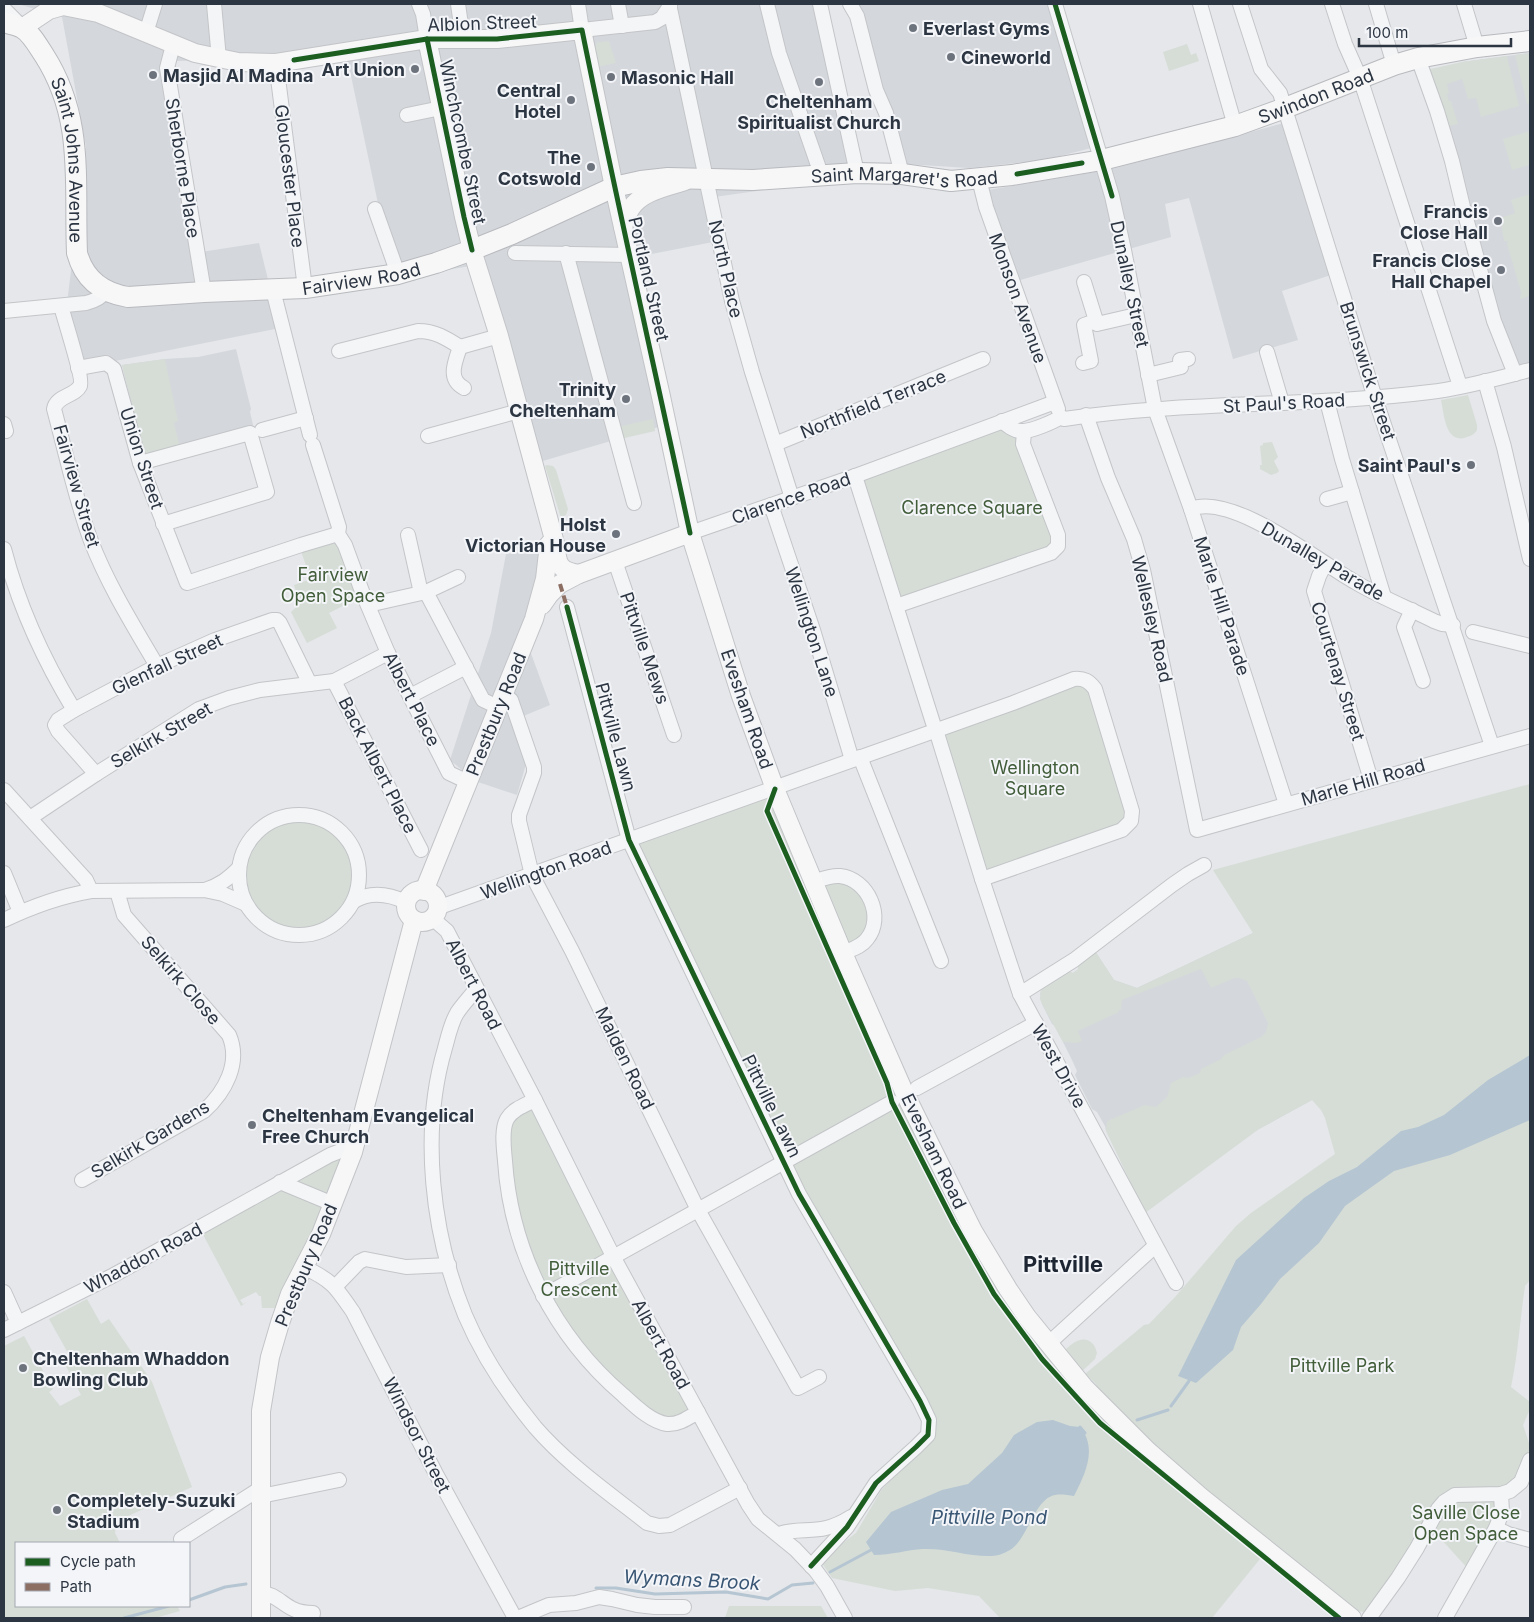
<svg xmlns="http://www.w3.org/2000/svg" width="1534" height="1622" font-family="Inter,sans-serif">
	<style>
		.built { fill: #d4d7dc }
		.green { fill: #d6ddd6 }
		.water { fill: #b5c5d2 }
		.lines { fill: none; stroke-linecap: round; stroke-linejoin: round }
		.stream { stroke: #b5c5d2; stroke-width: 3 }
		.minor-casing { stroke: #c3c5c8; stroke-width: 16 }
		.major-casing { stroke: #c2c4c7; stroke-width: 20 }
		.highway-casing { stroke: #b8babe; stroke-width: 22 }
		.minor { stroke: #f4f5f6; stroke-width: 14 }
		.major { stroke: #f7f7f8; stroke-width: 18 }
		.highway { stroke: #f7f7f8; stroke-width: 20 }
		.quiet { stroke: #8d6e63; stroke-width: 4; stroke-dasharray: 8 4; stroke-linecap: butt }
		.cycleway-casing { stroke: #f3f5f8; stroke-width: 8 }
		.cycleway { stroke: #1b5e20; stroke-width: 5 }
		.poi-dot { fill: #6d737d; stroke: #f3f5f8; stroke-width: 2 }
		.labels { text-anchor: middle; dominant-baseline: central; stroke-width: 4; stroke-linejoin: round; paint-order: stroke }
		.street-label { font-size: 18px; fill: #2c3542; stroke: #f3f5f8 }
		.poi-label { font-size: 18px; font-weight: bold; fill: #2c3542; stroke: #f3f5f8; text-anchor: end }
		.park-label { font-size: 18px; fill: #425d3a; stroke: #f3f5f8 }
		.water-label { font-size: 19px; font-style: italic; fill: #395674; stroke: #f3f5f8 }
		.district-label { font-size: 22px; font-weight: bold; fill: #1e2633; stroke: #f3f5f8 }
	</style>
	<rect width="100%" height="100%" fill="#e5e7ea"/>
	<g class="built">
		<polygon points="18,4 821,4 855,177 707,198 713,242 626,259 662,426 529,465 470,266 394,279 347,57 176,61 172,131 201,252 259,243 280,328 75,369 66,312 86,147 62,17"/>
		<polygon points="854,4 1048,4 1091,148 1045,160 969,168 905,164 879,91"/>
		<polygon points="1530,53 1530,370 1515,374 1431,86 1462,62"/>
		<polygon points="1284,123 1337,273 1282,291 1298,340 1233,359 1189,198 1165,204 1171,237 1013,282 982,191 1112,169"/>
		<polygon points="236,349 251,409 250,412 254,429 145,456 122,365 165,359 198,357"/>
		<polygon points="546,549 529,648 550,705 521,717 528,757 517,795 475,781 450,760 491,633 506,554"/>
		<polygon points="1253,933 1312,1100 1259,1129 1106,1131 1105,1126 1097,1112 1092,1109 1075,1075 1077,1071 1072,1060 1055,1026 1052,1024 1042,1004 1040,993 1066,971 1073,973 1078,970 1078,962 1095,951 1114,980 1137,988"/>
	</g>
	<g class="green">
		<polygon points="609,41 616,63 597,67 593,48 598,42"/>
		<polygon points="1187,44 1191,55 1196,53 1199,61 1169,71 1163,52"/>
		<polygon points="1530,53 1530,103 1527,104 1515,55"/>
		<polygon points="1507,56 1519,106 1481,117 1476,98 1468,99 1462,79 1447,84 1449,93 1447,94 1449,101 1451,101 1458,124 1445,127 1426,70 1462,62"/>
		<polygon points="1530,131 1530,165 1512,170 1503,139"/>
		<polygon points="1530,194 1530,296 1520,299 1521,292 1507,244 1508,241 1504,241 1500,218 1515,213 1511,200"/>
		<polygon points="165,359 178,421 174,423 180,447 145,456 122,365"/>
		<path d="M1468,395L1477,425V430C1474,435 1470,436 1464,438C1445,442 1444,413 1441,400Z"/>
		<polygon points="653,419 655,431 620,439 617,427"/>
		<polygon points="1002,421 1024,432 1058,546 896,606 855,476"/>
		<polygon points="1272,442 1278,457 1274,461 1279,471 1277,473 1271,475 1260,469 1260,465 1262,465 1260,446 1263,445 1263,443"/>
		<polygon points="547,465 553,466 556,470 568,509 566,515 561,518 545,466"/>
		<polygon points="338,534 364,595 329,613 337,628 307,643 291,612 300,604 294,585 311,579 299,546"/>
		<polygon points="1087,680 1131,821 982,879 936,730"/>
		<path d="M1530,784V1280L1525,1286C1520,1320 1518,1353 1511,1387L1530,1402V1409L1523,1425L1530,1446V1460L1510,1491L1502,1512L1471,1572L1429,1526L1365,1612L1356,1611L1264,1554L1212,1618H1000L979,1596L928,1588L895,1591L832,1578L820,1560L856,1533L882,1489L935,1436L920,1401L784,1163L629,840L775,789L814,881L827,877L860,885L874,926L845,952L946,1175L1058,1356C1067,1349 1080,1332 1092,1343C1095,1346 1096,1349 1097,1353L1095,1359L1076,1377L1098,1388L1095,1383L1085,1374L1144,1325L1149,1324L1176,1296L1236,1226L1251,1213L1335,1154L1325,1118L1321,1110L1312,1100L1259,1129L1145,1213L1106,1131L1107,1121L1145,1105L1156,1107L1167,1097L1171,1083L1183,1077L1188,1078L1200,1073L1201,1069L1221,1059L1224,1055L1261,1037L1266,1032L1268,1023L1247,981L1239,978H1235L1211,988L1201,969L1122,1000L1121,1009L1118,1011L1119,1012L1078,1031L1082,1041L1076,1043L1063,1042L1042,1004L1040,999L1041,988L1066,971L1073,973L1078,969V962L1095,951L1114,980L1137,988L1253,933L1213,870Z"/>
		<circle cx="299" cy="875" r="55"/>
		<polygon points="535,1100 698,1412 665,1424 568,1337 516,1228 507,1119"/>
		<polygon points="353,1152 285,1308 262,1308 261,1296 259,1296 256,1292 240,1300 243,1304 247,1302 241,1306 199,1227 280,1182"/>
		<polygon points="87,1299 101,1324 109,1319 152,1382 192,1487 117,1521 115,1533 120,1543 16,1543 16,1606 177,1606 180,1611 155,1618 4,1618 4,1346 24,1336 53,1389 49,1392 60,1406 81,1395 66,1366 73,1362 49,1319"/>
		<polygon points="729,1606 821,1606 828,1618 725,1618"/>
	</g>
	<g class="water">
		<polygon points="1530,1055 1530,1120 1450,1155 1394,1171 1345,1206 1319,1243 1280,1279 1261,1304 1241,1327 1233,1350 1196,1383 1178,1376 1236,1260 1304,1198 1329,1181 1357,1167 1401,1131 1418,1127 1444,1115 1488,1080"/>
		<path d="M1053,1420L1070,1426L1080,1427C1098,1448 1085,1475 1074,1496C1068,1495 1060,1494 1055,1495C1034,1499 1028,1539 1010,1550C1005,1553 997,1556 992,1556C969,1557 947,1548 923,1549C907,1550 891,1555 874,1555L866,1542L891,1512L942,1490L968,1484L1002,1453L1014,1435L1037,1422Z"/>
	</g>
	<g class="lines">
		<g class="stream">
			<polyline points="1171,1406 1189,1381"/>
			<polyline points="1137,1420 1168,1410"/>
			<polyline points="1080,1427 1085,1433"/>
			<polyline points="830,1572 871,1550"/>
			<polyline points="596,1588 616,1588 655,1594 726,1592 768,1599 792,1585 813,1583"/>
			<polyline points="189,1600 225,1587 246,1584"/>
			<polyline points="124,1618 169,1606"/>
		</g>
		<g class="minor-casing">
			<g id="minor">
				<polyline points="214,4 219,59"/>
				<polyline points="419,4 423,14 427,39"/>
				<polyline points="458,4 463,39"/>
				<polyline points="578,4 582,30 655,22 662,18 670,6"/>
				<polyline points="618,4 622,26"/>
				<polyline points="669,4 732,301 752,372 792,498"/>
				<polyline points="767,4 779,53 821,174"/>
				<polyline points="820,4 857,173"/>
				<polyline points="850,4 857,16 876,90 886,113 902,174"/>
				<polyline points="1055,4 1112,196 1124,250 1155,409 1191,509 1286,804"/>
				<polyline points="1200,4 1235,126"/>
				<polyline points="1240,4 1261,69 1280,93 1375,398 1492,746"/>
				<polyline points="1332,4 1345,44 1360,78 1460,386"/>
				<polyline points="1376,4 1394,65"/>
				<polyline points="1464,4 1477,47"/>
				<polyline points="4,9 21,26"/>
				<polyline points="146,33 155,4"/>
				<polyline points="173,45 167,68 204,292"/>
				<polyline points="1418,58 1437,111 1452,161 1463,207 1494,321 1515,374"/>
				<polyline points="276,63 305,288"/>
				<polyline points="407,115 441,108"/>
				<polyline points="979,179 986,207 1058,409"/>
				<polyline points="375,209 398,274"/>
				<polyline points="515,253 629,255"/>
				<polyline points="566,253 634,503"/>
				<polyline points="1084,282 1097,324 1136,315"/>
				<polyline points="273,290 310,435"/>
				<path d="M61,306C64,318 84,379 80,386C75,396 56,396 54,409C66,453 75,498 91,541C108,585 133,625 157,666"/>
				<path d="M4,311L86,303C94,301 101,298 106,291"/>
				<polyline points="460,347 499,336"/>
				<path d="M339,351L418,331C435,331 446,338 460,347C455,362 447,379 464,388"/>
				<polyline points="1267,352 1282,403"/>
				<polyline points="1083,363 1091,361 1084,325 1096,321"/>
				<polyline points="78,368 106,363 114,369 140,463 187,583 301,545 338,534"/>
				<polyline points="1148,375 1181,367 1180,360 1188,359"/>
				<polyline points="1485,381 1504,447 1530,559"/>
				<polyline points="1327,401 1342,459 1384,597"/>
				<polyline points="1086,415 1108,478 1134,539 1143,570 1197,830 1530,736"/>
				<path d="M1061,417L1064,419C1185,401 1309,407 1430,392C1464,388 1498,378 1530,370"/>
				<path d="M1002,421C1008,426 1015,432 1023,431C1032,431 1053,422 1061,417"/>
				<polyline points="4,424 6,431"/>
				<polyline points="262,430 306,418"/>
				<polyline points="428,436 519,411"/>
				<polyline points="775,444 983,359"/>
				<polyline points="313,445 339,527 338,534 345,545 363,594 388,653 449,773 468,782"/>
				<polyline points="140,463 250,433 267,492 163,524"/>
				<polyline points="855,476 933,723"/>
				<polyline points="1327,499 1352,492"/>
				<polyline points="771,505 813,630 852,760"/>
				<path d="M1191,509C1232,492 1319,562 1355,582C1380,597 1408,608 1434,621L1442,624L1453,625"/>
				<polyline points="690,533 855,476 1055,402"/>
				<polyline points="408,535 421,593"/>
				<path d="M4,549C19,607 43,659 74,710"/>
				<polyline points="615,561 674,735"/>
				<polyline points="1325,564 1319,576 1314,591 1371,780"/>
				<polyline points="426,592 483,700 498,707"/>
				<polyline points="368,605 426,592 458,577"/>
				<polyline points="896,606 1051,553 1058,546 1058,535 1023,444 1024,432"/>
				<polyline points="567,607 629,840 799,1194 920,1401 929,1420 928,1435 916,1447 876,1483 847,1527 811,1566"/>
				<polyline points="1412,610 1404,627 1423,681"/>
				<polyline points="1473,632 1530,646"/>
				<polyline points="334,681 421,850"/>
				<polyline points="410,696 466,667"/>
				<polyline points="503,696 511,700 534,767 534,773 519,815 519,821 532,875 572,951 698,1210 798,1388 819,1377"/>
				<polyline points="936,730 982,879 1020,994 1176,1283"/>
				<polyline points="860,757 941,961"/>
				<polyline points="96,774 58,731 55,725 58,720 74,710 157,666 215,640 272,620 277,620 280,623 310,684"/>
				<polyline points="4,790 86,880 91,891"/>
				<circle cx="299" cy="875" r="60"/>
				<polyline points="30,818 96,774 199,709 229,698 260,690 334,681 388,653"/>
				<polyline points="4,873 20,912"/>
				<path d="M813,882C822,879 831,875 840,876C868,879 885,917 867,939C861,947 852,949 843,953"/>
				<path d="M205,890C220,885 228,879 239,868"/>
				<path d="M354,901C371,891 389,894 406,902"/>
				<path d="M437,908L1013,703L1074,679C1084,678 1089,681 1095,689L1132,811L1131,821L1122,830L982,879"/>
				<polyline points="432,918 447,931 535,1100 614,1258 748,1504 758,1519 795,1549 816,1571 827,1586 845,1618"/>
				<path d="M4,920C31,907 62,896 91,891L204,890L223,894L246,904"/>
				<path d="M476,989C470,997 463,1004 457,1013C451,1023 448,1037 445,1048C420,1133 432,1234 465,1315C482,1355 507,1393 535,1427C567,1464 609,1493 647,1523L659,1526L670,1525L740,1488"/>
				<polyline points="1020,994 1074,960 1172,885 1188,874 1204,865"/>
				<polyline points="917,1088 1036,1023"/>
				<path d="M535,1100C525,1105 513,1109 507,1119C501,1130 504,1149 505,1161C511,1251 554,1336 623,1395C634,1405 651,1422 667,1424C678,1425 688,1418 698,1412"/>
				<path d="M82,1180L204,1111C225,1092 241,1063 229,1035L124,915L117,891"/>
				<polyline points="280,1182 333,1204"/>
				<path d="M303,1267C332,1280 336,1287 353,1312L435,1472L515,1618"/>
				<polyline points="335,1287 359,1262 365,1259 406,1267 449,1265"/>
				<polyline points="4,1292 18,1323"/>
				<polyline points="543,1296 892,1102"/>
				<polyline points="4,1330 112,1276 330,1155 343,1150 353,1152"/>
				<polyline points="1048,1344 1155,1246"/>
				<polyline points="261,1496 339,1480"/>
				<polyline points="1496,1528 1508,1534 1530,1540"/>
				<path d="M779,1534C794,1528 810,1532 826,1528C835,1526 843,1522 851,1517"/>
				<polyline points="181,1539 261,1488"/>
				<path d="M261,1593C274,1593 282,1604 293,1609C299,1612 306,1613 313,1613L312,1618"/>
				<polyline points="518,1618 549,1605 576,1603 599,1597 612,1599 637,1605 655,1607 684,1607"/>
				<polyline points="1369,1618 1398,1578 1417,1548 1438,1509 1444,1502 1455,1495 1501,1494 1510,1491 1521,1482 1530,1460"/>
				<polyline points="1445,1618 1496,1528 1502,1512 1501,1494"/>
			</g>
		</g>
		<g class="major-casing">
			<g id="major">
				<polyline points="22,28 49,10 63,6 98,13 195,53 238,62 276,63 427,39 497,39 582,30 614,187 660,392 690,533 741,696 775,789 843,953 905,1094 973,1231 1008,1289 1027,1317 1084,1387 1148,1451 1201,1497 1352,1618"/>
				<path d="M427,39L464,217L472,250L499,336L556,547C557,565 560,571 579,574"/>
				<path d="M623,227C625,220 627,214 631,208C642,191 667,187 685,181"/>
				<polyline points="542,605 549,595 560,584 579,574 690,533"/>
				<circle cx="422" cy="906" r="16"/>
				<polyline points="424,891 534,619 545,579 549,544"/>
				<polyline points="261,1618 261,1411 270,1357 280,1323 290,1294 321,1234 353,1152 414,920"/>
			</g>
		</g>
		<g class="highway-casing">
			<g id="highway">
				<path id="s1" d="M4,22C9,24 17,25 22,28C31,33 38,46 44,55C85,119 74,182 77,253C84,279 102,293 128,297L204,292L305,288L398,274L436,263L472,250L512,234L614,187L641,181L668,178L753,180L857,173L902,174L951,181L1012,175L1102,160L1235,126L1285,108L1394,65L1418,58L1477,47L1530,41"/>
			</g>
		</g>
		<use href="#minor" class="minor"/>
		<use href="#major" class="major"/>
		<use href="#highway" class="highway"/>
		<polyline class="quiet" points="560,584 567,607"/>
		<g class="cycleway-casing">
			<g id="cycleway">
				<polyline points="1055,4 1112,196"/>
				<polyline points="427,39 464,217 472,250"/>
				<path d="M294,60L427,39H497L582,30C616,198 654,366 690,533"/>
				<polyline points="1017,174 1082,163"/>
				<polyline points="567,607 629,840 799,1194 920,1401 929,1420 928,1435 916,1447 876,1483 847,1527 811,1566"/>
				<polyline points="775,789 767,811 887,1083 892,1102 954,1223 994,1294 1042,1359 1100,1423 1339,1618"/>
			</g>
		</g>
		<use href="#cycleway" class="cycleway"/>
	</g>
	<g class="poi-dot">
		<circle cx="913" cy="28" r="5"/>
		<circle cx="951" cy="57" r="5"/>
		<circle cx="415" cy="69" r="5"/>
		<circle cx="153" cy="75" r="5"/>
		<circle cx="611" cy="77" r="5"/>
		<circle cx="819" cy="82" r="5"/>
		<circle cx="571" cy="100" r="5"/>
		<circle cx="591" cy="167" r="5"/>
		<circle cx="1498" cy="221" r="5"/>
		<circle cx="1501" cy="270" r="5"/>
		<circle cx="626" cy="399" r="5"/>
		<circle cx="1471" cy="465" r="5"/>
		<circle cx="616" cy="534" r="5"/>
		<circle cx="252" cy="1125" r="5"/>
		<circle cx="23" cy="1368" r="5"/>
		<circle cx="57" cy="1510" r="5"/>
	</g>
	<g class="labels">
		<g class="street-label">
			<text transform="translate(482 23) rotate(-2)">Albion Street</text>
			<text stroke="none"><textPath href="#s1" startOffset="1549">Swindon Road</textPath></text>
			<text transform="translate(463 142) rotate(78)">Winchcombe Street</text>
			<text stroke="none"><textPath href="#s1" startOffset="164">Saint Johns Avenue</textPath></text>
			<text transform="translate(183 168) rotate(81)">Sherborne Place</text>
			<text transform="translate(290 176) rotate(83)">Gloucester Place</text>
			<text stroke="none"><textPath href="#s1" startOffset="1126">Saint Margaret's Road</textPath></text>
			<text transform="translate(726 269) rotate(77)">North Place</text>
			<text stroke="none"><textPath href="#s1" startOffset="564">Fairview Road</textPath></text>
			<text transform="translate(649 279) rotate(77)">Portland Street</text>
			<text transform="translate(1130 284) rotate(78)">Dunalley Street</text>
			<text transform="translate(1018 298) rotate(70)">Monson Avenue</text>
			<text transform="translate(1368 371) rotate(72)">Brunswick Street</text>
			<text transform="translate(1284 403) rotate(-3)">St Paul's Road</text>
			<text transform="translate(873 404) rotate(-22)">Northfield Terrace</text>
			<text transform="translate(142 458) rotate(72)">Union Street</text>
			<text transform="translate(77 486) rotate(74)">Fairview Street</text>
			<text transform="translate(791 498) rotate(-19)">Clarence Road</text>
			<text transform="translate(1323 561) rotate(30)">Dunalley Parade</text>
			<text transform="translate(1222 606) rotate(72)">Marle Hill Parade</text>
			<text transform="translate(1152 619) rotate(77)">Wellesley Road</text>
			<text transform="translate(812 632) rotate(72)">Wellington Lane</text>
			<text transform="translate(645 648) rotate(71)">Pittville Mews</text>
			<text transform="translate(167 664) rotate(-25)">Glenfall Street</text>
			<text transform="translate(1338 671) rotate(73)">Courtenay Street</text>
			<text transform="translate(412 699) rotate(63)">Albert Place</text>
			<text transform="translate(747 709) rotate(71)">Evesham Road</text>
			<text transform="translate(496 714) rotate(-68)">Prestbury Road</text>
			<text transform="translate(161 735) rotate(-30)">Selkirk Street</text>
			<text transform="translate(616 737) rotate(75)">Pittville Lawn</text>
			<text transform="translate(378 765) rotate(63)">Back Albert Place</text>
			<text transform="translate(1363 782) rotate(-16)">Marle Hill Road</text>
			<text transform="translate(546 870) rotate(-20)">Wellington Road</text>
			<text transform="translate(181 980) rotate(49)">Selkirk Close</text>
			<text transform="translate(474 984) rotate(63)">Albert Road</text>
			<text transform="translate(625 1058) rotate(64)">Malden Road</text>
			<text transform="translate(1059 1066) rotate(61)">West Drive</text>
			<text transform="translate(772 1106) rotate(64)">Pittville Lawn</text>
			<text transform="translate(150 1139) rotate(-31)">Selkirk Gardens</text>
			<text transform="translate(934 1151) rotate(64)">Evesham Road</text>
			<text transform="translate(143 1258) rotate(-28)">Whaddon Road</text>
			<text transform="translate(306 1265) rotate(-67)">Prestbury Road</text>
			<text transform="translate(661 1344) rotate(61)">Albert Road</text>
			<text transform="translate(417 1435) rotate(63)">Windsor Street</text>
		</g>
		<g class="poi-label">
			<text x="923" y="28" text-anchor="start">Everlast Gyms</text>
			<text x="961" y="57" text-anchor="start">Cineworld</text>
			<text x="405" y="69">Art Union</text>
			<text x="163" y="75" text-anchor="start">Masjid Al Madina</text>
			<text x="621" y="77" text-anchor="start">Masonic Hall</text>
			<text x="561" y="90">Central<tspan x="561" dy="21">Hotel</tspan></text>
			<text x="819" y="101" text-anchor="middle">Cheltenham<tspan x="819" dy="21">Spiritualist Church</tspan></text>
			<text x="581" y="157">The<tspan x="581" dy="21">Cotswold</tspan></text>
			<text x="1488" y="211">Francis<tspan x="1488" dy="21">Close Hall</tspan></text>
			<text x="1491" y="260">Francis Close<tspan x="1491" dy="21">Hall Chapel</tspan></text>
			<text x="616" y="389">Trinity<tspan x="616" dy="21">Cheltenham</tspan></text>
			<text x="1461" y="465">Saint Paul's</text>
			<text x="606" y="524">Holst<tspan x="606" dy="21">Victorian House</tspan></text>
			<text x="262" y="1115" text-anchor="start">Cheltenham Evangelical<tspan x="262" dy="21">Free Church</tspan></text>
			<text x="33" y="1358" text-anchor="start">Cheltenham Whaddon<tspan x="33" dy="21">Bowling Club</tspan></text>
			<text x="67" y="1500" text-anchor="start">Completely-Suzuki<tspan x="67" dy="21">Stadium</tspan></text>
		</g>
		<g class="park-label">
			<text x="972" y="507">Clarence Square</text>
			<text x="333" y="574">Fairview<tspan x="333" dy="21">Open Space</tspan></text>
			<text x="1035" y="767">Wellington<tspan x="1035" dy="21">Square</tspan></text>
			<text x="579" y="1268">Pittville<tspan x="579" dy="21">Crescent</tspan></text>
			<text x="1342" y="1365">Pittville Park</text>
			<text x="1466" y="1512">Saville Close<tspan x="1466" dy="21">Open Space</tspan></text>
		</g>
		<g class="water-label">
			<text x="989" y="1517">Pittville Pond</text>
			<text transform="translate(692 1580) rotate(3)">Wymans Brook</text>
		</g>
		<g class="district-label">
			<text x="1063" y="1264">Pittville</text>
		</g>
	</g>
	<rect width="1534" height="1622" fill="none" stroke="#2c3542" stroke-width="10"/>
	<rect x="15" y="1542" width="175" height="65" fill="#f3f5f8" stroke="#a3a8af"/>
	<rect x="25" y="1558" width="25" height="8" fill="#1b5e20" stroke="#a3a8af"/>
	<text x="60" y="1567" font-size="15" fill="#2c3542">Cycle path</text>
	<rect x="25" y="1583" width="25" height="8" fill="#8d6e63" stroke="#a3a8af"/>
	<text x="60" y="1592" font-size="15" fill="#2c3542">Path</text>
	<path d="M1359 38v8h152v-8" fill="none" stroke="#2c3542" stroke-width="2.5"/>
	<text x="1366" y="38" font-size="15" fill="#2c3542" stroke="#f3f5f8" stroke-width="4" paint-order="stroke">100 m</text>
</svg>
